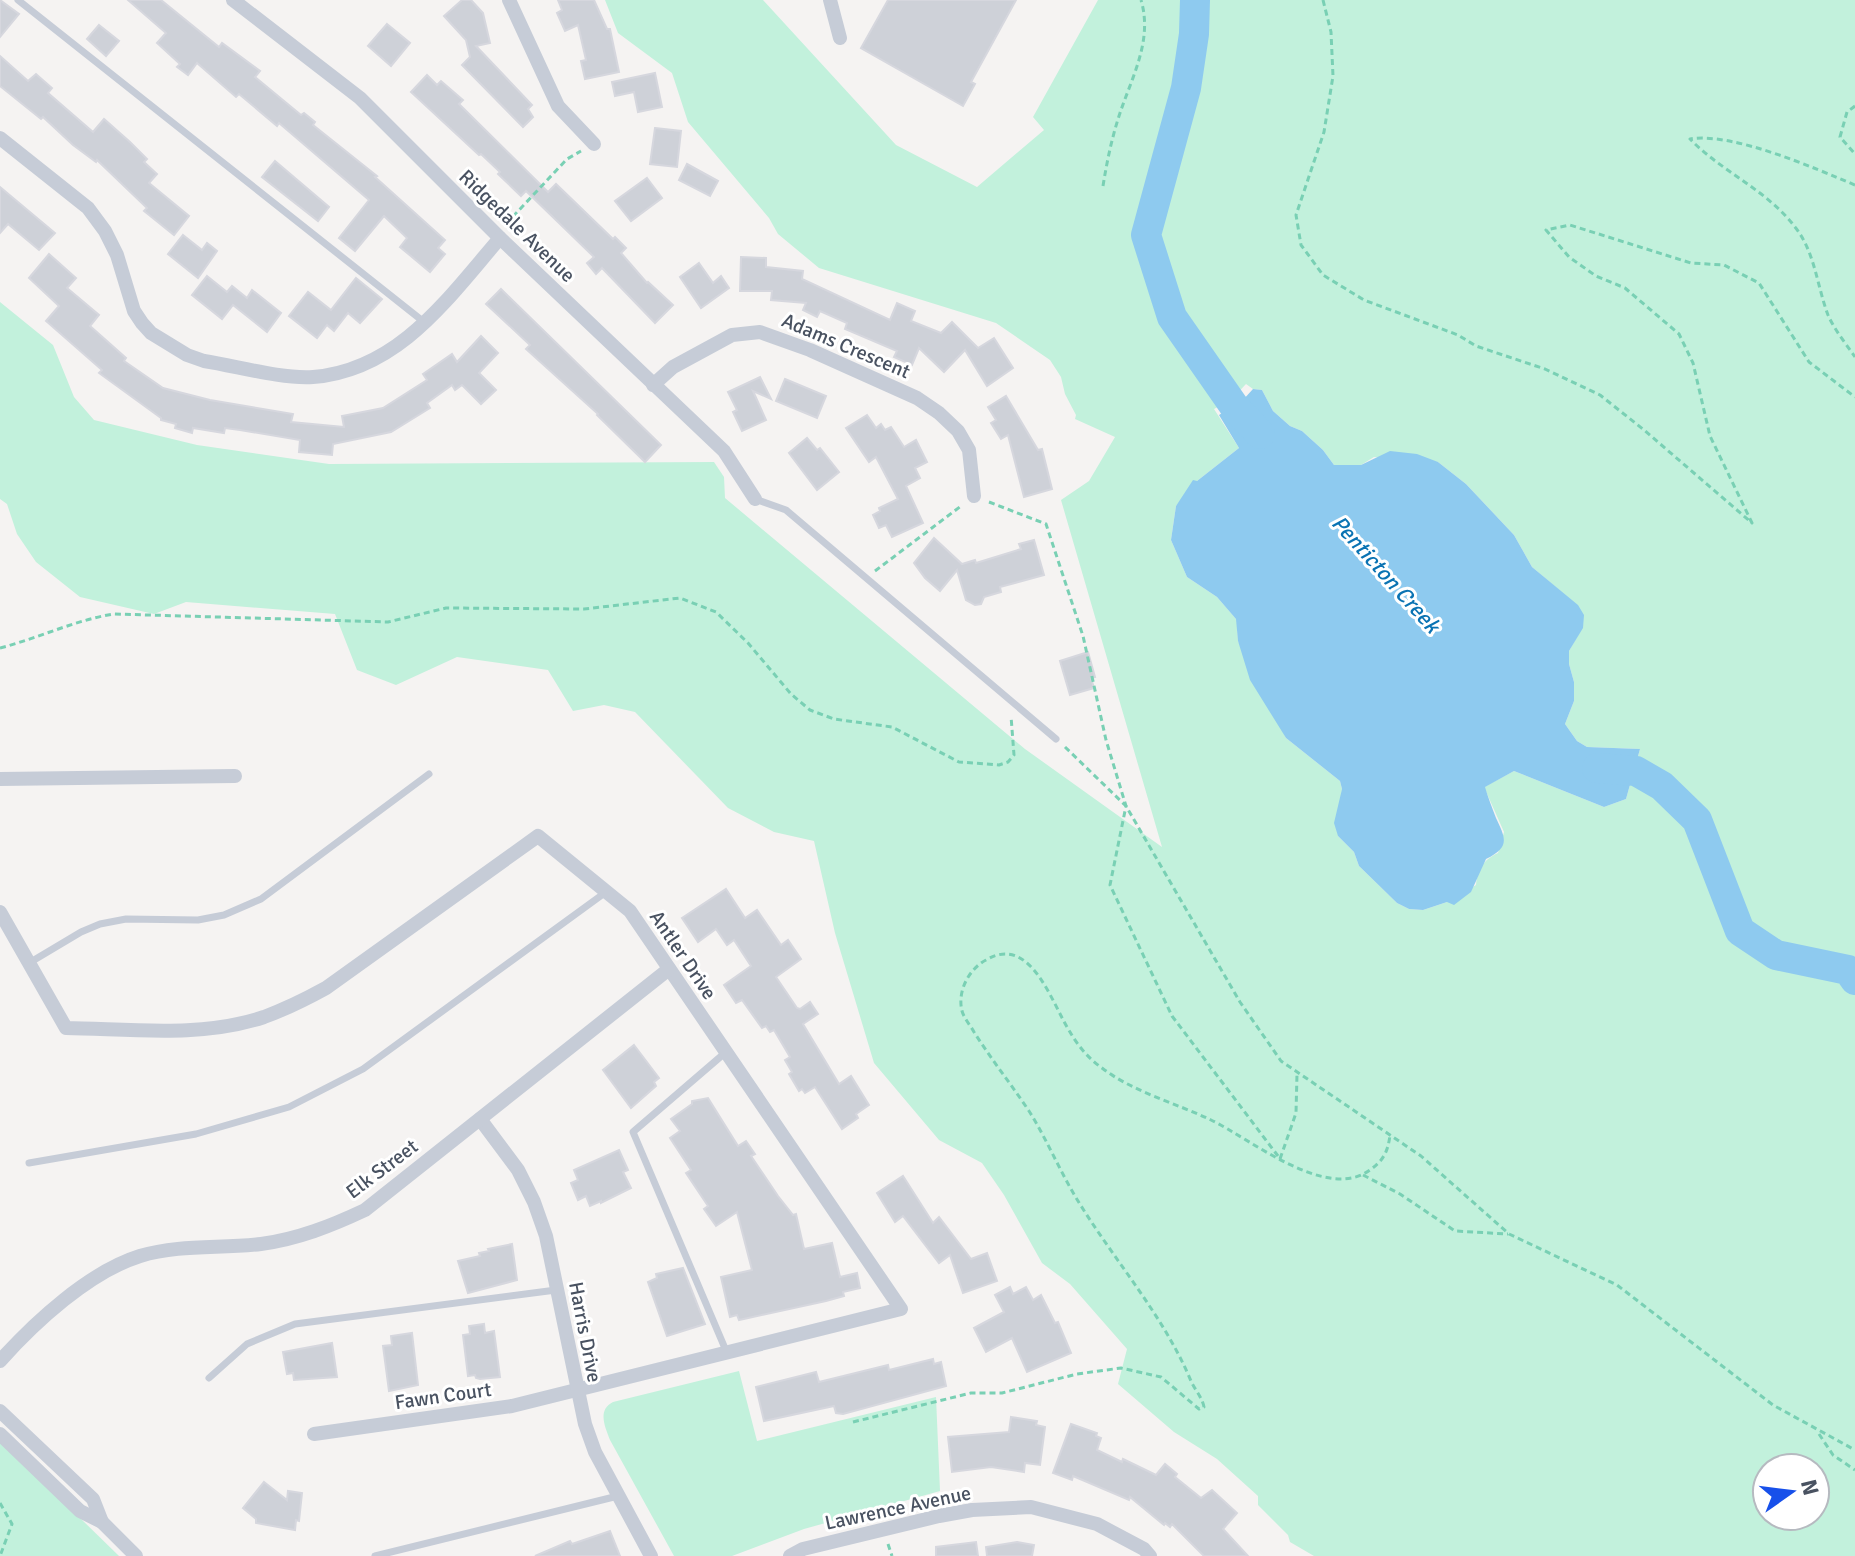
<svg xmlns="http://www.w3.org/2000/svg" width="1855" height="1556" font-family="Signika,sans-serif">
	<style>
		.green { fill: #c2f1dc; fill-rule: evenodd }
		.water { fill: #8ecaef }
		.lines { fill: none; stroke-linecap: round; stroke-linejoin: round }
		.river { stroke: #8ecaef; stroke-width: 30 }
		.building { fill: #ced1d8; stroke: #d6d7de; stroke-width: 2 }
		.path { stroke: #79d0b4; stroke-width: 3; stroke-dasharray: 6 4; stroke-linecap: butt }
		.service { stroke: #c6ccd7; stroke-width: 7 }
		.minor { stroke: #c6ccd7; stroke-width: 14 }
		.labels { text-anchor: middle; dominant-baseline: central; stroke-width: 6; stroke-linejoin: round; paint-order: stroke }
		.street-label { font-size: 20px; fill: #495261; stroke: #fff }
		.water-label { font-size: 22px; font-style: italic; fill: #0a73b3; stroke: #fff }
	</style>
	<rect width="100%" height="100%" fill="#f5f3f2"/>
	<g class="green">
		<path d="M605,0H763L896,145L977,187L1044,130L1033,117L1098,0H1855V1556H1314L1290,1542L1288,1535L1258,1505V1496L1217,1459L1174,1432L1118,1384L1127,1349L1070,1284L1042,1263L1004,1195L982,1163L939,1140L874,1063L835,933L814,841L774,832L728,808L635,712L604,705L573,711L548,670L457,657L396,685L357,670L335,614L186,602L154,614L80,597L36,562L17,534L7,504L0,499V302L53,345L74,397L94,420L197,445L329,464L714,462L724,477L725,498L1025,749L1162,847L1061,500L1089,481L1115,437L1075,419L1076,415L1065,394L1061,377L1050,360L996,323L819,268L778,234L769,218L688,122L672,73L618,33ZM1246,384L1253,389L1262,390L1273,411L1290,426L1302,431L1323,450L1334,465H1361L1374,457L1438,462L1466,484L1514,535L1532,567L1577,605L1582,628L1569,651V664L1574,682V701L1565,724L1577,741L1587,747L1640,749L1626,799L1604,807L1514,771L1484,787L1504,832L1498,853C1483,860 1478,869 1476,885L1447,902L1423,910L1409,909L1397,903L1359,866L1354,852L1338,836L1342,789L1340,781L1286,738L1238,641L1237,620L1217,597L1187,577L1171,540L1176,506L1197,481L1239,448L1214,409L1231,400ZM1767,1468H1815V1516H1767Z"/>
		<path d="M739,1371L757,1441L936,1397L940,1491L804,1529L732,1556H674L610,1440C605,1427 597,1410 613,1402Z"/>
		<polygon points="0,1440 119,1556 0,1556"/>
	</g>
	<path class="water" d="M1253,389L1262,390L1273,411L1290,426L1302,431L1323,450L1334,465H1361L1390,451L1417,454L1438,462L1466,484L1514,535L1532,567L1578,605L1584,615L1583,628L1569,651V664L1574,682V701L1565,724L1577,741L1587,747L1640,749L1626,799L1604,807L1514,771L1485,787C1488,797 1492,808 1496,818C1506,839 1510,847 1486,859L1471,892L1454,905L1447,902L1423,910L1409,909L1397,903L1359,866L1354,852L1338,836L1334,823L1342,789L1340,781L1286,738L1250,680L1238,641L1236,619L1217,597L1187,577L1171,540L1176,506L1193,480L1197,481L1239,448L1219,415L1242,401Z"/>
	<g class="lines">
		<g class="river">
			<polyline points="1195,0 1194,34 1186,88 1146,235 1172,317 1234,406 1260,434"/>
			<polyline points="1597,768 1636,771 1662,786 1697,820 1740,931 1776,955 1848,970 1855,980"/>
		</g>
	</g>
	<g class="building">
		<polygon points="0,0 19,14 0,37"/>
		<polygon points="128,0 161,0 219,47 222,43 260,71 255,77 301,115 304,113 315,122 313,125 377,176 375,177 445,240 438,248 445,254 430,272 400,247 407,238 384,216 355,251 339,238 369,200 279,123 277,126 239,94 236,97 197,63 188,75 177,67 180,64 157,43 166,33"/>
		<polygon points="462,0 471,0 483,13 490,43 476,46 532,105 528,109 533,117 523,127 462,65 470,57 466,40 444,16"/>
		<polygon points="558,0 594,0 607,29 610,29 619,72 585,79 581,61 586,60 578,25 565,31 557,13 562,10"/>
		<polygon points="888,0 1016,0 971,82 975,84 963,106 861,48"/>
		<polygon points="387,24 410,43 391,66 368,46"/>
		<polygon points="99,25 119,41 106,56 87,39"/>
		<polygon points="0,56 28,81 36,74 52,88 48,93 93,132 104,119 130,142 147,159 144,162 157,174 149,183 189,216 174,235 144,211 147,208 97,160 96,162 73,145 43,117 41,119 0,86"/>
		<polygon points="655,73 662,107 638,112 634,92 615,96 612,82"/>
		<polygon points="427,75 437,85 441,81 463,100 459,104 548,192 556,184 613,239 615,237 626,248 621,253 647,283 648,282 673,305 655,323 602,268 596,274 587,263 594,257 526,191 521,196 498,174 500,172 481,154 479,155 411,92"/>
		<polygon points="655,128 681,131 677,167 650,164"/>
		<polygon points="275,161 329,207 318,221 262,177"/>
		<polygon points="687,164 718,181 710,196 679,180"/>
		<polygon points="647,178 662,198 631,221 615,201"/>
		<polygon points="0,187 55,233 39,250 8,224 0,233"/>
		<polygon points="183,235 202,250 207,243 217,251 198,278 168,254"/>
		<polygon points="49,254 76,278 67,288 99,315 90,326 126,358 124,361 163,388 210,400 293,414 291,422 344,427 342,416 383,408 427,380 423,374 452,354 457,362 481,336 498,353 479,373 496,390 481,404 462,385 455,390 452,385 427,403 430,408 391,432 333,444 332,455 299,452 300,440 240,430 225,428 224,433 193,428 192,433 175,428 176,424 161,420 161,418 99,373 102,370 46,321 59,306 29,278"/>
		<polygon points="741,257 766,258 766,267 803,271 802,279 890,320 897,303 915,311 911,321 941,333 952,322 978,348 994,338 1013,368 987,386 965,350 944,372 919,348 912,365 894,357 897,351 845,329 847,323 820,311 817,317 803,310 806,303 771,300 772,291 740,291"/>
		<polygon points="699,263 713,283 721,276 729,288 701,308 680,277"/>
		<polygon points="207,276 227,292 232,286 247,298 252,290 281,313 267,332 233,305 222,319 192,295"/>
		<polygon points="356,278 382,299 360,323 348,313 334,331 327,325 317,338 289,316 308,292 331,310"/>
		<polygon points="501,289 661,445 645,462 597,415 598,414 526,349 530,345 486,304"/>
		<polygon points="760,377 771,399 753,391 766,420 742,431 733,412 737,410 728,392"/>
		<polygon points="785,379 826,396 817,418 776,401"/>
		<polygon points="1006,396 1038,450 1042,449 1052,489 1024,497 1008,435 1001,439 991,423 996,420 988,407"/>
		<polygon points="867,415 876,428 881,424 885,430 891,427 904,447 916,440 927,462 915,468 920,478 906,486 923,523 892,537 886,525 879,528 873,515 880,511 879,508 898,499 876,457 869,462 846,428"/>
		<polygon points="807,438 817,450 820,448 839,472 817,490 789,453"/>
		<polygon points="934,538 962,564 975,560 976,563 1002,555 1021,549 1019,544 1034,540 1044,575 1000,587 1001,592 984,597 981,604 975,605 966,600 957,570 940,591 925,578 914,563"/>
		<polygon points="1088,652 1095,677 1091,678 1094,688 1070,695 1060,661"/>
		<polygon points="726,889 745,918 757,910 781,945 788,940 801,959 776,977 797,1008 800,1009 810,1002 818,1014 803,1024 839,1084 851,1076 869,1105 856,1114 858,1118 842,1129 815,1087 805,1093 802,1089 799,1091 789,1074 792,1072 785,1060 790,1057 774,1030 770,1032 766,1026 762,1028 742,1000 736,1003 724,985 751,966 734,940 727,945 716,929 698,942 682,918"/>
		<polygon points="634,1045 659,1078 654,1082 656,1086 631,1108 603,1070"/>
		<polygon points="708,1098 738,1146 746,1141 755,1154 751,1156 778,1196 793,1215 796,1214 804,1249 832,1243 840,1277 857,1273 860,1288 843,1292 844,1296 826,1301 739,1320 737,1315 730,1317 721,1277 752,1270 737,1212 716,1226 704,1209 708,1206 686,1173 691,1170 670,1138 680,1131 671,1119 692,1104 692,1101"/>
		<polygon points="619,1150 628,1170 623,1172 631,1188 601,1203 601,1201 590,1206 586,1196 578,1200 571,1183 578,1180 574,1170"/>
		<polygon points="903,1176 933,1223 939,1217 971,1259 987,1253 997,1281 963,1293 950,1255 939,1263 903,1216 895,1222 877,1193"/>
		<polygon points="512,1244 517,1280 468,1293 458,1261 480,1256 479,1253 489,1251 488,1249"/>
		<polygon points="683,1268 705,1324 667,1336 648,1282 657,1278 656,1274"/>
		<polygon points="1010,1287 1013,1294 1026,1287 1033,1300 1041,1295 1055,1323 1058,1322 1071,1353 1027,1372 1012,1338 986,1352 974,1328 1004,1312 995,1295"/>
		<polygon points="484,1324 485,1333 494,1331 500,1377 480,1379 476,1378 475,1375 468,1376 463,1335 470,1334 469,1326"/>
		<polygon points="412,1333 418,1385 389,1391 383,1346 392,1345 391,1336"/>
		<polygon points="332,1343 337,1377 294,1380 293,1373 287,1374 283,1352"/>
		<polygon points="933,1359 934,1364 941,1362 946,1386 843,1414 836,1413 834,1406 764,1421 756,1387 816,1372 819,1382 888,1365 889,1370"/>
		<polygon points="1011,1417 1037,1421 1036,1425 1045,1427 1040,1465 1025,1463 1024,1472 991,1467 952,1472 948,1437 1009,1432"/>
		<polygon points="1071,1424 1097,1433 1096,1436 1101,1438 1097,1450 1122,1462 1123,1459 1156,1475 1165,1464 1177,1474 1175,1477 1201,1498 1212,1490 1237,1513 1223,1529 1248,1556 1204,1556 1172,1524 1170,1527 1165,1523 1164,1525 1130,1497 1129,1500 1073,1476 1072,1480 1053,1473"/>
		<polygon points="264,1482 287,1500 288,1491 302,1493 299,1521 296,1520 295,1530 256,1523 256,1519 243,1508"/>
		<polygon points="610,1531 620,1556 535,1556 570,1541 572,1544"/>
		<polygon points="976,1542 978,1556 936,1556 936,1547"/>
		<polygon points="1017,1542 1034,1545 1032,1556 987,1556 986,1547"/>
	</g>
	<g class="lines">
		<g class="path">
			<polyline points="1323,0 1331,32 1333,76 1324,132 1296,215 1301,245 1323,275 1364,300 1458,335 1476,346 1545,369 1600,395 1644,430 1752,523 1710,436 1693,363 1679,334 1625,288 1596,276 1569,257 1546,230 1570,225 1691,263 1724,265 1759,283 1809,362 1855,397"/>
			<polyline points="1855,106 1847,112 1840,137 1855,154"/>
			<path d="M1855,185C1814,168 1733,132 1690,139C1722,172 1767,190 1795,227C1815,252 1817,286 1828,315C1834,329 1846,344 1855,357"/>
			<path d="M1103,186C1107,161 1112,137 1120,113C1132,77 1153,40 1141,0"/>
			<polyline points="506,224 567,159 581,151"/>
			<polyline points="989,502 1046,524 1083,636 1106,740 1126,806 1110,885 1172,1016 1278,1156"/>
			<polyline points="875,571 961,506"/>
			<path d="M0,648C39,638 75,620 114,614L388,622L446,608L584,609L680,598L716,612L748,643L791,694L810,710L834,719L892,727L959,762L999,765L1008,762L1014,755L1011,716"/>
			<polyline points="1065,747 1126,806 1240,1002 1281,1061 1421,1156 1509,1234 1617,1285 1773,1405 1855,1450"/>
			<polyline points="1280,1159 1296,1113 1297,1074"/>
			<polyline points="1363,1175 1400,1194 1455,1231 1508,1234"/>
			<path d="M853,1422L971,1393H1002L1077,1374L1121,1368L1161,1377L1199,1409L1204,1407C1202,1397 1195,1390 1191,1381C1163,1314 1112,1258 1075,1196C1059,1169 1046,1138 1029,1111C1011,1084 991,1059 974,1032C970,1025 964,1018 962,1011C957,991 969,969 986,960C1031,933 1052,1004 1070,1032C1078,1046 1089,1059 1102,1068C1133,1092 1176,1103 1211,1120C1251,1139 1326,1202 1370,1170C1384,1160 1388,1151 1390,1135"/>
			<polyline points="1819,1434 1833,1455 1855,1470"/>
			<polyline points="0,1503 12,1524 0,1556"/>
			<polyline points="888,1544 892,1556"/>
		</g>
		<g class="service">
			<polyline points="18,0 424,322"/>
			<polyline points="755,499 786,510 1056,739"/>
			<polyline points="29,963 81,932 100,924 126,919 198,920 224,915 261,899 429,774"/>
			<polyline points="726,1052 633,1132 727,1353"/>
			<polyline points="29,1163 196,1134 289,1107 363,1069 606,892"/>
			<polyline points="209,1378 247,1344 295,1324 556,1290"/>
			<polyline points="375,1556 618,1496"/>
		</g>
		<g class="minor">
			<polyline points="233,0 360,98 500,238 724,451 755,499"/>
			<polyline points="509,0 558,106 594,144"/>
			<polyline points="830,0 840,38"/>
			<path d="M0,138L88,208L105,231L117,255L134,311L142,323L151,333L187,355L204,361C237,366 280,379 313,377C399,370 448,298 500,238"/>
			<polyline points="653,385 673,367 732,335 760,332 810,350 917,398 939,413 958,431 969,450 974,496"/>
			<polyline points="0,779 235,776"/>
			<path d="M0,912L66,1028C131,1029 202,1038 264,1017C286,1009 306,999 326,988L538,836L630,911L901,1309L512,1406L314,1434"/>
			<polyline points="480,1119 518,1170 534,1202 546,1236 585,1424 595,1452 651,1556"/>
			<path d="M0,1361C35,1322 89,1272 140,1256C180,1244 220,1249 261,1244C298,1239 331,1226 365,1210L669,969"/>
			<polyline points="0,1411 93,1499 102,1522"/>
			<polyline points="0,1434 80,1511 102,1522 136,1556"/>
			<polyline points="790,1556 803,1549 939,1516 972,1510 1031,1507 1097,1524 1144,1549 1150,1556"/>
		</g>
	</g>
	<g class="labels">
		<g class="street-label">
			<text transform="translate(517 226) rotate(44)">Ridgedale Avenue</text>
			<text transform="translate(846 346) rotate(23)">Adams Crescent</text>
			<text transform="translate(683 955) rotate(56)">Antler Drive</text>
			<text transform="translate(382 1169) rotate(-37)">Elk Street</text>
			<text transform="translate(585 1332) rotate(79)">Harris Drive</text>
			<text transform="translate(443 1396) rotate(-8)">Fawn Court</text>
			<text transform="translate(898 1508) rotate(-12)">Lawrence Avenue</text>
		</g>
		<g class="water-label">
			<text transform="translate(1386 574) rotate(48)">Penticton Creek</text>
		</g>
	</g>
	<g transform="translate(1791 1492) rotate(76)"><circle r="38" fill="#ffffff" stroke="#b6bac0" stroke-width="2"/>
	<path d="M0-6L14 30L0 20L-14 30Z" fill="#1750ea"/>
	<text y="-12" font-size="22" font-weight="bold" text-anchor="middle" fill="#495261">N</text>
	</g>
</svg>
